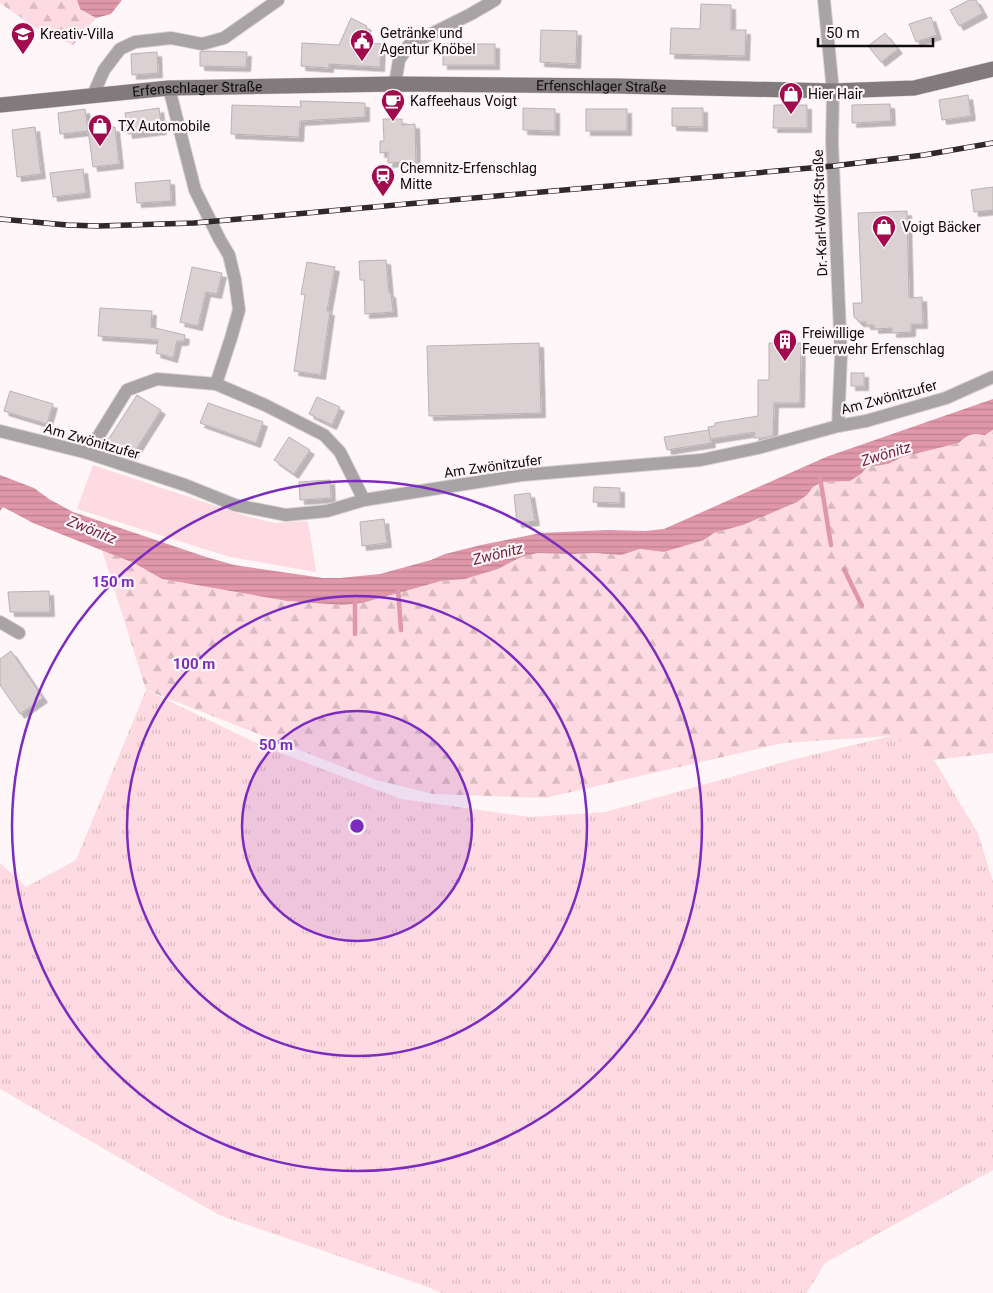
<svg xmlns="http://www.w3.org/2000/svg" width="993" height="1293" font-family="Roboto,sans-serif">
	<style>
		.grass { fill: url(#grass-tufts) }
		.forest { fill: url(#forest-firs) }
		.green { fill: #fedbe2 }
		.water { fill: url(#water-rules) }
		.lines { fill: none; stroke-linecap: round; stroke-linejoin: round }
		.stream { stroke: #df97a9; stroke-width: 4.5 }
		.building { fill: #dbd1d3; stroke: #bbb2b4; filter: url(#shadow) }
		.minor-casing { stroke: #d8d1d2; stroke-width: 14 }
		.secondary-casing { stroke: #d8d1d2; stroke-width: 16 }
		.minor { stroke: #a8a4a5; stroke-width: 12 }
		.secondary { stroke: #817b7d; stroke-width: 15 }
		.rail-casing { stroke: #2e2a2b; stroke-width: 5.5 }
		.rail { stroke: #fef6f8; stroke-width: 4; stroke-dasharray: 11; stroke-linecap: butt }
		.ring { fill: none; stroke: #7b2cbf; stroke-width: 2.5 }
		.labels { text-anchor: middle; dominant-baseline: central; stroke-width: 4.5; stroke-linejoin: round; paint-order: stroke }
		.poi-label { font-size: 14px; fill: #0f0c0d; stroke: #fef6f8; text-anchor: start }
		.street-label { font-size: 14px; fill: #0f0c0d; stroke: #fef6f8 }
		.water-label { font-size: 15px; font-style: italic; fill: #76223f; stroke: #fef6f8 }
		.centre { fill: #7b2cbf; stroke: #fef6f8; stroke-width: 2.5 }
		.ring-label { font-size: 15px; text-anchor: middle; font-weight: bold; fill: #7b2cbf; stroke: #fef6f8; stroke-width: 4.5; stroke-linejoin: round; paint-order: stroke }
	</style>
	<defs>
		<pattern id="grass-tufts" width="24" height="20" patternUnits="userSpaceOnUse" patternTransform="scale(1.25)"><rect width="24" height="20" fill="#fedbe2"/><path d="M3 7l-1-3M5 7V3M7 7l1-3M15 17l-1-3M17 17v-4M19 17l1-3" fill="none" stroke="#d8bbc1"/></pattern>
		<pattern id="forest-firs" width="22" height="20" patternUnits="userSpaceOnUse" patternTransform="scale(1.25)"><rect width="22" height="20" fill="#fedbe2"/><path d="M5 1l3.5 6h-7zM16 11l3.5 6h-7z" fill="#d8bbc1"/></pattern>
		<pattern id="water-rules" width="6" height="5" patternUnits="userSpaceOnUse" patternTransform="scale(1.25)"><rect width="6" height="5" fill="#df97a9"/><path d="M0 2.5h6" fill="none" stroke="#be8190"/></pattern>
		<filter id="shadow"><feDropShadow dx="4.5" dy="4.5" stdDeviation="0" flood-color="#0004"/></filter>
	</defs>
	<rect width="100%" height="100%" fill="#fef6f8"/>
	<polygon class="grass" points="146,690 265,747 401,799 530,817 605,812 795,759 891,736 934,760 978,833 993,882 993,1170 825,1263 807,1293 442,1293 425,1286 219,1215 0,1089 0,863 26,887 76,860"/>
	<g class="forest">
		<polygon points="0,0 77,0 80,9 96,18 73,45 43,33 0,3"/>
		<path d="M993,430V753L934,760L891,736L783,743L545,798L433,794L376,780L146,690L102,550L134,563L162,579L286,601L341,605L441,581L465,579L498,569L519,558L537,553L572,554L594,553L621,555L640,549L664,552L704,540L714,533L743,525L807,495L813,487L822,482L850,481L861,474L867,467L888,464L902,457L959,443C973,428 978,440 993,430Z"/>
	</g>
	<polygon class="green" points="93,465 246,516 274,523 308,521 316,572 230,557 77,509"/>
	<g class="water">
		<polygon points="77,0 122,0 111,14 96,18 80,9"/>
		<path d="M993,399V430L985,435C973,433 967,434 959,443L902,457L888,464L867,467L861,474L850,481L822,482L813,487L807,495L797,502L743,525L714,533L704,540L664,552L640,549L621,555L594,553L572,554L537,553L519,558L498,569L465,579L441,581L362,603L341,605L287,601L162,579L134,563L33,523L3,507L0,511V475L34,488L49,499L73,512L206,557L234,565L323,578H340L380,574L431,560L445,554L481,545L541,533L608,530L645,531L664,529L826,457Z"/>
	</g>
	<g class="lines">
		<g class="stream">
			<polyline points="820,477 831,545"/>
			<polyline points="844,569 862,606"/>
			<polyline points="398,589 401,630"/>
			<polyline points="355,598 355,634"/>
		</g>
	</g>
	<g class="building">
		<polygon points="969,0 976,0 983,13 959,26 950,10"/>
		<polygon points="701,4 731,5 731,30 746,30 745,56 670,54 671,28 700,29"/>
		<polygon points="931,17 937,35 916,42 909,24"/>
		<polygon points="351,18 367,26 360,42 381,44 380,67 329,64 329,68 301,66 302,43 339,45"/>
		<polygon points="541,30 577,31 576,64 540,62"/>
		<polygon points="885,33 898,49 881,62 868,46"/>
		<rect x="443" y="44" width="52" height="21"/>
		<polygon points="206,51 247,52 246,67 200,66 200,52"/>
		<polygon points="157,52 158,73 132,75 131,54"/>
		<polygon points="968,95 971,116 942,120 939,100"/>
		<polygon points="300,101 365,103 365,117 300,121 299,137 231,134 232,105 301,107"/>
		<polygon points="890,104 891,121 852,123 852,105"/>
		<polygon points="774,105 807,105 807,128 773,128"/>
		<polygon points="159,108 162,130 128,134 125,113"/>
		<polygon points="523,108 555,109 555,131 523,130"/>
		<polygon points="672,108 703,108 703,127 672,126"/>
		<polygon points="85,109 88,131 60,134 58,113"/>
		<rect x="586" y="109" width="41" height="22"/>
		<polygon points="383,119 402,119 402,125 415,124 416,166 402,167 402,162 388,163 388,152 380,153 380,141 384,141"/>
		<polygon points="35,127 41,174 17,177 12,130"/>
		<polygon points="115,127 119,164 93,167 88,130"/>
		<polygon points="83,169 86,193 53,197 50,173"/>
		<polygon points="170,180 171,201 137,203 135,183"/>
		<polygon points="993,187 993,210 974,212 971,190"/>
		<polygon points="907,211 909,298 922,297 923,324 911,324 911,332 892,333 892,328 874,329 874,325 866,325 866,322 859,322 854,317 853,303 862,303 858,213"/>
		<polygon points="386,260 389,293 391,293 393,312 365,314 364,280 360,280 359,261"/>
		<polygon points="307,262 335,267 327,311 330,311 321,375 294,371 305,295 301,294"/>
		<polygon points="192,267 222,273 217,294 206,292 198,326 180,322"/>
		<polygon points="100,308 152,311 151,327 185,335 184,341 177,341 173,358 156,353 158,340 98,336"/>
		<polygon points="539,343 541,413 429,416 427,346"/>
		<polygon points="769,343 801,343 800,403 774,403 773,436 762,438 754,438 755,432 710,439 708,427 715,426 715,423 758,416 758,380 769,380"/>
		<rect x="851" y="373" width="13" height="13"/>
		<polygon points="10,391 53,404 47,424 4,411"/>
		<polygon points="137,395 161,410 132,456 108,440"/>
		<polygon points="317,397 340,407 332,425 309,414"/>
		<polygon points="208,403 263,422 256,443 200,423"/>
		<polygon points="709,430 711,443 667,450 664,437"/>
		<polygon points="289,437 310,450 294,474 274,460"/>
		<polygon points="330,480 331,498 300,500 299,482"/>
		<polygon points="594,487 620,488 620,503 593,502"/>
		<polygon points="530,493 535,521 517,523 514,495"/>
		<polygon points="384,519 387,543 362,546 360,522"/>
		<polygon points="49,591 50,612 10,612 8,592"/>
		<polygon points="11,651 43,698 20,714 0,685 0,659"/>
	</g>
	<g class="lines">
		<g class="minor-casing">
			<g id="minor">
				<polyline points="824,0 833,91 832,142 841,356 838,426"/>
				<polyline points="395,84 399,60 409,45 471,14 495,0"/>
				<polyline points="169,88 195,190 220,240 229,255 235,280 239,310 231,338 216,384"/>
				<polyline points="93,95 104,70 120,49 135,42 171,38 202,44 224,38 278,0"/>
				<polyline points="0,431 88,453 185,485 235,505 286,515 327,511 364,500 522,475 701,460 758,448 838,426 866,421 946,398 993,377"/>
				<polyline points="88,453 127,390 157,379 216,384 265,405 324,435 340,452 364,500"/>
				<polyline points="0,622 19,633"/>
			</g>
		</g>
		<g class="secondary-casing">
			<g id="secondary">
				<path id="s1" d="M0,105L169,88L395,84L616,86L833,91L914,88L993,69"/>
			</g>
		</g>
		<use href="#minor" class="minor"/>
		<use href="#secondary" class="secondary"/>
		<g class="rail-casing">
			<polyline id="rail" points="0,219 67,225 98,226 194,223 833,166 924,155 993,143"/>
		</g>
		<use href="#rail" class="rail"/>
	</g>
	<circle cx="357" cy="826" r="115" fill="#7b2cbf" fill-opacity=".12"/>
	<g class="ring">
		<circle cx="357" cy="826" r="115"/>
		<circle cx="357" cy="826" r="230"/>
		<circle cx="357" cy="826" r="345"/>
	</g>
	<defs>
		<g id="school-pin" transform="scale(1.25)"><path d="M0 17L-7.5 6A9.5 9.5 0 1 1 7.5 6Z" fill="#a10b4e" stroke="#fef6f8"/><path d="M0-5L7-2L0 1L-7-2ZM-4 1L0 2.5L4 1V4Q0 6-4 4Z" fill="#fff"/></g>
		<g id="civic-pin" transform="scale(1.25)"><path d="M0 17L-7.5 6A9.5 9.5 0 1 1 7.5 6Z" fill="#a10b4e" stroke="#fef6f8"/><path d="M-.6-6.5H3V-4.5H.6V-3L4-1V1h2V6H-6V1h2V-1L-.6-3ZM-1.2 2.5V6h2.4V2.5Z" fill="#fff"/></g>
		<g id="shop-pin" transform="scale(1.25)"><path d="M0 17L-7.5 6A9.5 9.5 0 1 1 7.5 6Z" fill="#a10b4e" stroke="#fef6f8"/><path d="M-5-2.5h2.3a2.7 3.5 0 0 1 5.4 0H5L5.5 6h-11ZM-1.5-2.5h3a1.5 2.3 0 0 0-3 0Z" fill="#fff"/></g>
		<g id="cafe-pin" transform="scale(1.25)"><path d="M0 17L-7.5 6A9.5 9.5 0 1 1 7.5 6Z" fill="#a10b4e" stroke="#fef6f8"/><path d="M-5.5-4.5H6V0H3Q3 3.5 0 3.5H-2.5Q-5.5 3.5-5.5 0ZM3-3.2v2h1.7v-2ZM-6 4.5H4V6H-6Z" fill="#fff"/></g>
		<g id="station-pin" transform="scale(1.25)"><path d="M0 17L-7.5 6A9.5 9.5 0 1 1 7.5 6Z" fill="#a10b4e" stroke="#fef6f8"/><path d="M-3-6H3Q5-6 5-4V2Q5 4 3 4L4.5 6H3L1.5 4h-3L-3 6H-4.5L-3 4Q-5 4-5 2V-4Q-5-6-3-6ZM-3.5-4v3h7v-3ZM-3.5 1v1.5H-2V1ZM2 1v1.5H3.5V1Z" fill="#fff"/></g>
		<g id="building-pin" transform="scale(1.25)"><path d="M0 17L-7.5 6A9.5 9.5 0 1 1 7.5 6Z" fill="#a10b4e" stroke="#fef6f8"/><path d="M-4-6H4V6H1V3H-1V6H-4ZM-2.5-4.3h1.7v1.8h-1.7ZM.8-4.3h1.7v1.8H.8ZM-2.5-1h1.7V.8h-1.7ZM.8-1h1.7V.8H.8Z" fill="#fff"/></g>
	</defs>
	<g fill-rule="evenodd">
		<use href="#school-pin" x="23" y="34"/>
		<use href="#civic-pin" x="362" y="41"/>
		<use href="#shop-pin" x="791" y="94"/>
		<use href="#cafe-pin" x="393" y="101"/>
		<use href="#shop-pin" x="100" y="126"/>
		<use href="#station-pin" x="383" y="176"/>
		<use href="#shop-pin" x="884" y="227"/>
		<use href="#building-pin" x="785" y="341"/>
	</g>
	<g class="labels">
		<g class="poi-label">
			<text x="380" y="33">Getränke und<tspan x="380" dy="16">Agentur Knöbel</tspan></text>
			<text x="40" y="34">Kreativ-Villa</text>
			<text x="808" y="94">Hier Hair</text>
			<text x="410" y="101">Kaffeehaus Voigt</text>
			<text x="118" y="126">TX Automobile</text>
			<text x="400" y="168">Chemnitz-Erfenschlag<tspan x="400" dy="16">Mitte</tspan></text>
			<text x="902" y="227">Voigt Bäcker</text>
			<text x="802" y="333">Freiwillige<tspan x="802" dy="16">Feuerwehr Erfenschlag</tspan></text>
		</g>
		<g class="street-label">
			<text stroke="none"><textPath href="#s1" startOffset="602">Erfenschlager Straße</textPath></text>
			<text stroke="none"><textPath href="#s1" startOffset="198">Erfenschlager Straße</textPath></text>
			<text transform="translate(820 213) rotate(-92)">Dr.-Karl-Wolff-Straße</text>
			<text transform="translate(889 397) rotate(-15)">Am Zwönitzufer</text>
			<text transform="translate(92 441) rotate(16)">Am Zwönitzufer</text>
			<text transform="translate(493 466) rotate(-8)">Am Zwönitzufer</text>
		</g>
		<g class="water-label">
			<text transform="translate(886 454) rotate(-17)">Zwönitz</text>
			<text transform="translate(92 530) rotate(22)">Zwönitz</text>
			<text transform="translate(498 554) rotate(-14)">Zwönitz</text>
		</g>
	</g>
	<circle cx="357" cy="826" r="8" class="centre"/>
	<g class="ring-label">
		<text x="113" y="587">150 m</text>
		<text x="194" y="669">100 m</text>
		<text x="276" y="750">50 m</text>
	</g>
	<path d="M818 38v8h115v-8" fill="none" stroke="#0f0c0d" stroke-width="2.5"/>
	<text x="826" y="38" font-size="15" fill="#0f0c0d" stroke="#fef6f8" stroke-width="4" paint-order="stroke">50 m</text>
</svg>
